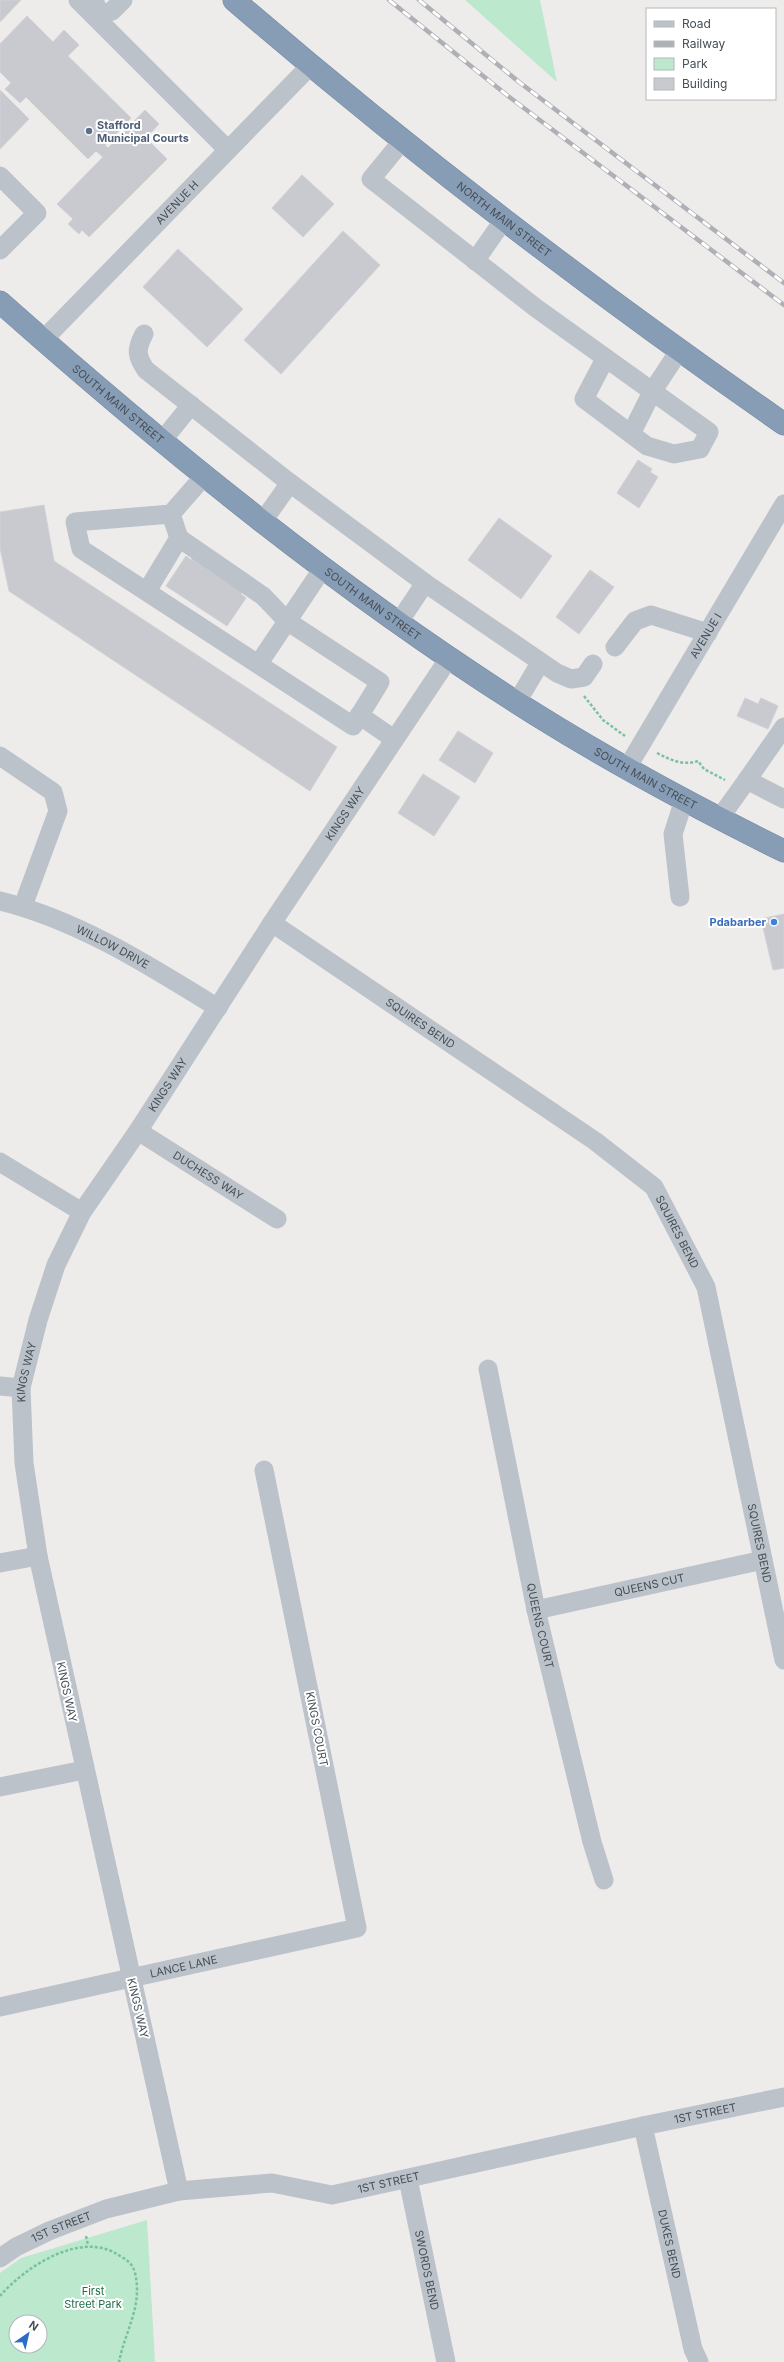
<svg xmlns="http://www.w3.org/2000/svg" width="784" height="2362" font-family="Inter,sans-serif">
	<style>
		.green { fill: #bce8ce; fill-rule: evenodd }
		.building { fill: #c9cad0; stroke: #d0d1d6 }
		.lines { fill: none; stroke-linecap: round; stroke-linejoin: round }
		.highway-casing { stroke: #7388a1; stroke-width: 23 }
		.path { stroke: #78c2a0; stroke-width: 2.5; stroke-dasharray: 3 2; stroke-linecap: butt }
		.minor { stroke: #bbc2c9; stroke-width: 19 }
		.highway { stroke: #879db6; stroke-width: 22 }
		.rail-casing { stroke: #aeb0b5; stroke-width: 4.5 }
		.rail { stroke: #fff; stroke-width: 3; stroke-dasharray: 9; stroke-linecap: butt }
		.service-dot { fill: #5c6f8a; stroke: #fff; stroke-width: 1.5 }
		.shop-dot { fill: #3f7fe0; stroke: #fff; stroke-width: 1.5 }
		.labels { text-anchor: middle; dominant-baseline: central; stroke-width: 4; stroke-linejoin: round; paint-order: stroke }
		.service-label { font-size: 11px; font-weight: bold; fill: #4e5e75; stroke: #fff; text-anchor: start }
		.street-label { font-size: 11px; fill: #464e56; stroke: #fff }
		.shop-label { font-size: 11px; font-weight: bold; fill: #366cbe; stroke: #fff; text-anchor: end }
		.park-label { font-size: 11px; fill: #1f6f49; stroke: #fff }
	</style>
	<rect width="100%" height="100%" fill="#eeebeb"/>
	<g class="green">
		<polygon points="465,0 540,0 557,82"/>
		<path d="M147,2220L155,2362H0V2273L21,2258ZM16,2322H40V2346H16Z"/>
	</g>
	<g class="building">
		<polygon points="0,0 21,0 0,22"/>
		<polygon points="27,16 53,42 64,30 79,45 68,56 131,118 105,145 108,148 145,110 159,124 146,138 167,159 89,237 82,230 79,234 68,224 73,219 57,204 103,157 96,151 88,159 26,97 20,103 5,89 11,83 0,72 0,44"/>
		<polygon points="0,90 29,119 0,149"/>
		<polygon points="302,175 334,204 303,237 272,208"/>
		<polygon points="343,231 380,265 281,374 244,340"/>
		<polygon points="178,249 243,309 207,347 143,287"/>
		<polygon points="638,460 652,469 650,472 658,477 639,508 617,493"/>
		<polygon points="44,505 54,561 337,747 310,791 9,591 0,548 0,512"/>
		<polygon points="499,518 552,556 521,599 468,560"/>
		<polygon points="194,555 245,589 241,594 246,598 227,626 166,586 186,556 191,560"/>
		<polygon points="590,570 614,587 579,634 556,617"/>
		<polygon points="745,698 758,704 761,698 778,706 768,729 737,716"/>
		<polygon points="458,731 493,753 475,783 439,760"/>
		<polygon points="423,774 460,797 434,836 398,813"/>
		<polygon points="784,914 784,968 773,970 761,919"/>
	</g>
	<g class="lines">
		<g class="highway-casing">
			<g id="highway">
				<path id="s13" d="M234,0C410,152 594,292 784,424"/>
				<path id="s14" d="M0,302C168,451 344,594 535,714C615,764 699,809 784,851"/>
			</g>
		</g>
		<g class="path">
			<polyline points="584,696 603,720 625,736"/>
			<path d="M657,753C671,760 683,766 698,761L704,769L725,780"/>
			<polyline points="86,2236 88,2245"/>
			<path d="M0,2296C25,2267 82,2229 120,2256C127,2260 133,2264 135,2273C143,2306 125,2331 119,2362"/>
		</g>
		<g class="minor">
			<polyline points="78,0 228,150"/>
			<polyline points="96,5 94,16 112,11 123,0"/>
			<polyline points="403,140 371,179 536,308 709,432 700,449 674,454 647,446 584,399 605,359"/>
			<polyline points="0,176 37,213 0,250"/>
			<polyline points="475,261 503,221"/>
			<path d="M144,334C136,349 136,356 146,370L290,483L425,583L557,673L571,679L584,677L593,664"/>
			<path id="s1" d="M43,340L310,66"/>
			<polyline points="631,434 652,392 679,351"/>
			<polyline points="162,441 191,405"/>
			<polyline points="171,514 179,538 263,596 287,621 380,682 353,726 81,549 75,522 171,514 205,475"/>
			<polyline points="263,521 290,483"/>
			<polyline points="147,591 179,538"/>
			<polyline points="399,622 425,583"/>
			<polyline points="615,647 635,621 651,615 708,633"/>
			<polyline points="259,663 323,568"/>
			<polyline points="517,702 540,663"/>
			<polyline points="359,715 394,739"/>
			<polyline points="0,756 53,792 58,811 23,906"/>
			<path id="s2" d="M627,768L784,504"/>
			<polyline points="747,780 784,727"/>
			<polyline points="719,819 747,780 784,799"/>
			<polyline points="680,897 673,834 684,800"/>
			<path id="s3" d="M0,901C78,920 150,966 218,1008"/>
			<path id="s4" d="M272,923L595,1141L654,1187L706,1287L784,1660"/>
			<path id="s5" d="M138,1131L277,1219"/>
			<polyline points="0,1162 82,1212"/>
			<path id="s6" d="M488,1369L536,1610L592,1842L604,1880"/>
			<polyline points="0,1386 21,1388"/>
			<polyline points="0,1563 38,1556"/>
			<path id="s7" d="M536,1610L763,1560"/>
			<polyline points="0,1787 84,1770"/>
			<path id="s8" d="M0,2007L357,1928L264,1470"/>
			<path id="s9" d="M643,2126L693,2349L699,2362"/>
			<path id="s10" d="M408,2179L446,2362"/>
			<path id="s11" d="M179,2191L38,1556L24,1463L21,1388L38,1320L56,1265L82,1212L138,1131L272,923L449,658"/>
			<path id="s12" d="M0,2258L16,2247L49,2231L106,2209L179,2191L272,2183L332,2195L643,2126L784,2097"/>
		</g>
		<use href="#highway" class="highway"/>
		<g class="rail-casing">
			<g id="rail">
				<polyline points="389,0 508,96 784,305"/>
				<polyline points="419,0 519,82 784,283"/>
			</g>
		</g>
		<use href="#rail" class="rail"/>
	</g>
	<circle class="service-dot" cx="89" cy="131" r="4"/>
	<circle class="shop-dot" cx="774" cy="922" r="4"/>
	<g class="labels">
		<g class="service-label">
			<text x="97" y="125">Stafford<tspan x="97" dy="13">Municipal Courts</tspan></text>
		</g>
		<g class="street-label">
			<text stroke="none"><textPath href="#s1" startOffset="192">AVENUE H</textPath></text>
			<text stroke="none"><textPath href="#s13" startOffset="348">NORTH MAIN STREET</textPath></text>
			<text stroke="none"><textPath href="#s14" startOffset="156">SOUTH MAIN STREET</textPath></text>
			<text stroke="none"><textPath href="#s14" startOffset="480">SOUTH MAIN STREET</textPath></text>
			<text stroke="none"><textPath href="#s2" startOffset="154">AVENUE I</textPath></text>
			<text stroke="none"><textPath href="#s14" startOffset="804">SOUTH MAIN STREET</textPath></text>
			<text stroke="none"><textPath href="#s11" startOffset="1484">KINGS WAY</textPath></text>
			<text stroke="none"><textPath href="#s3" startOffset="122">WILLOW DRIVE</textPath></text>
			<text stroke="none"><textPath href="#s4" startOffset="179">SQUIRES BEND</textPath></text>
			<text stroke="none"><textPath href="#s11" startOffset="1160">KINGS WAY</textPath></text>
			<text stroke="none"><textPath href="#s5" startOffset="83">DUCHESS WAY</textPath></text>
			<text stroke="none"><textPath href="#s4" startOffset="515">SQUIRES BEND</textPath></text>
			<text stroke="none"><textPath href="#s11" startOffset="836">KINGS WAY</textPath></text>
			<text stroke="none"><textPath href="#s4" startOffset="839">SQUIRES BEND</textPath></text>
			<text stroke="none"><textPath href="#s7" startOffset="116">QUEENS CUT</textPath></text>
			<text stroke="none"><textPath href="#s6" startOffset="262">QUEENS COURT</textPath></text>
			<text transform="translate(67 1692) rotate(78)">KINGS WAY</text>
			<text transform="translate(317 1729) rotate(79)">KINGS COURT</text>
			<text stroke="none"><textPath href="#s8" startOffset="188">LANCE LANE</textPath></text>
			<text transform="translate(138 2008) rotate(77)">KINGS WAY</text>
			<text stroke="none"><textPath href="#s12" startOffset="729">1ST STREET</textPath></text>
			<text stroke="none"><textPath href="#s12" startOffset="405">1ST STREET</textPath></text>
			<text stroke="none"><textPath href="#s12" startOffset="69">1ST STREET</textPath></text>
			<text stroke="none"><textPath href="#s9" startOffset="121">DUKES BEND</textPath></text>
			<text stroke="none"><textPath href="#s10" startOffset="93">SWORDS BEND</textPath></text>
		</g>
		<g class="shop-label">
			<text x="766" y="922">Pdabarber</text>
		</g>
		<g class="park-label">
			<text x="93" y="2291">First<tspan x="93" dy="13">Street Park</tspan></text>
		</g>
	</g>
	<rect x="646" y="8" width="130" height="92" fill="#ffffff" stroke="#b5b8bb"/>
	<rect x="654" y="21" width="20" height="6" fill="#bbc2c9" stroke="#b5b8bb"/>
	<text x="682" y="28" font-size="12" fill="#464e56">Road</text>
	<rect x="654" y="41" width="20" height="6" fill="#aeb0b5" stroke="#b5b8bb"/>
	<text x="682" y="48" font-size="12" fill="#464e56">Railway</text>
	<rect x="654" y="58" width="20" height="12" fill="#bce8ce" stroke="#b5b8bb"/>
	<text x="682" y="68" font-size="12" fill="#464e56">Park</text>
	<rect x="654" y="78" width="20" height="12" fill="#c9cad0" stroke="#b5b8bb"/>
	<text x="682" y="88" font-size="12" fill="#464e56">Building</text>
	<g transform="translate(28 2334) rotate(34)"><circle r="19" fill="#ffffff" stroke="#b5b8bb"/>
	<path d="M0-3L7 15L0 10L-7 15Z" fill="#2b6cc8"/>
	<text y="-6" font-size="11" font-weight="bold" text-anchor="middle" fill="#464e56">N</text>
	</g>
</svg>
